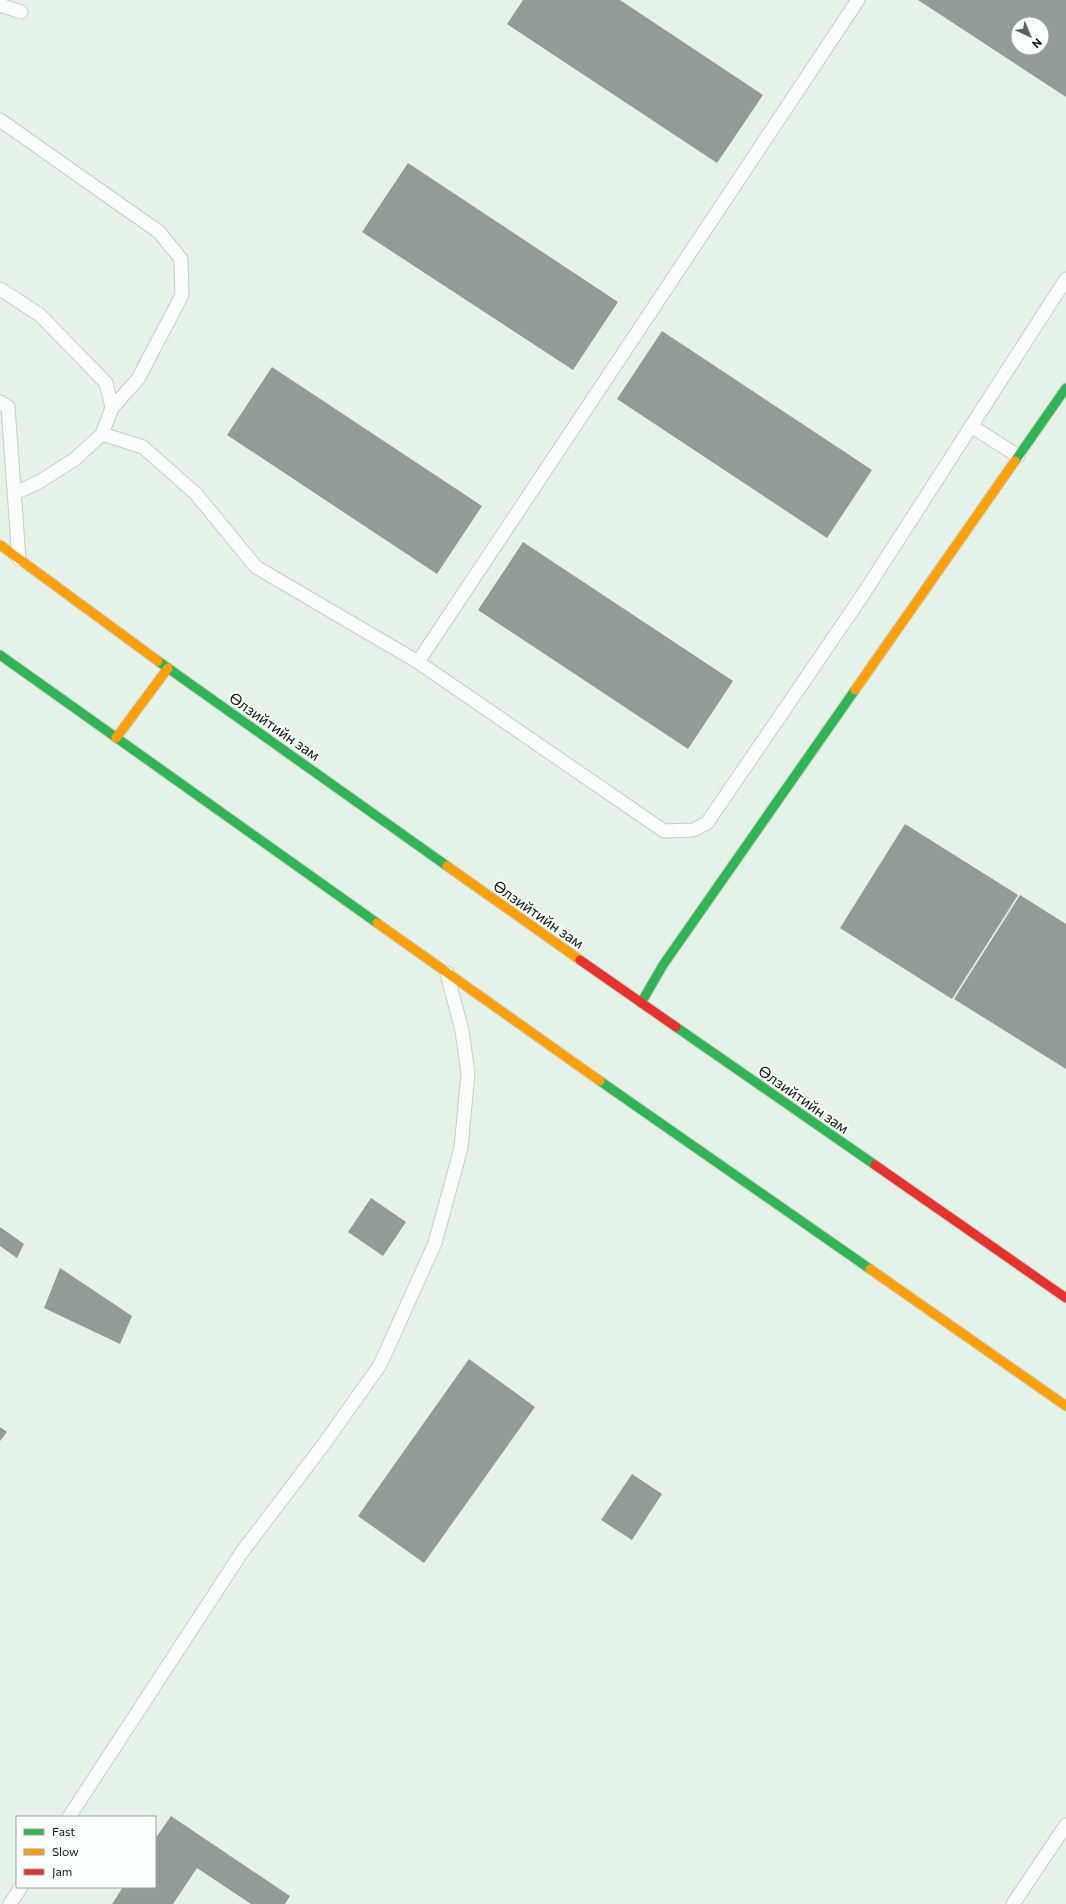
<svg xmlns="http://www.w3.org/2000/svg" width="1066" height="1904" font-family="Commissioner,sans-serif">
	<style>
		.building { fill: #919c96; fill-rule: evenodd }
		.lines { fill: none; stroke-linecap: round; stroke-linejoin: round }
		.lane-casing { stroke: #c4cec6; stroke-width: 15 }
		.fast-casing { stroke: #c4cec6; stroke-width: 11 }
		.slow-casing { stroke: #c4cec6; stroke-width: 11 }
		.jam-casing { stroke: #c4cec6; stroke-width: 11 }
		.lane { stroke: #fbfdfc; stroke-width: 13 }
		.fast { stroke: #30b455; stroke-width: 9 }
		.slow { stroke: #ff9f0a; stroke-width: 9 }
		.jam { stroke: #e5322d; stroke-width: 9 }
		.labels { text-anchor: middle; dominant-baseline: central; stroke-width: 4; stroke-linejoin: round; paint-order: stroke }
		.street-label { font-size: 15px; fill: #0e1610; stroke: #fafffb }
	</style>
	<rect width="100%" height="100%" fill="#e5f2e8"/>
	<g class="building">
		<polygon points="523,0 620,0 763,95 717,163 507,24"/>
		<path d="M918,0H1066V97ZM1018,24H1042V48H1018Z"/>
		<polygon points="408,163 618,302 573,370 362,232"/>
		<polygon points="662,331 872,470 827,538 617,399"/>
		<polygon points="272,367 482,506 437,574 227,435"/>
		<polygon points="523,542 733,681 688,749 478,610"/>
		<polygon points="905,824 1018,895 952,999 840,928"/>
		<polygon points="1020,895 1066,924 1066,1069 954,999"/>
		<polygon points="371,1198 406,1222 383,1256 348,1232"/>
		<polygon points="0,1227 24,1244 17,1258 0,1246"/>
		<polygon points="60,1268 132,1316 120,1344 44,1308"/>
		<polygon points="469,1359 535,1407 424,1563 358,1516"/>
		<polygon points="0,1427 7,1432 0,1441"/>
		<polygon points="632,1474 662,1494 632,1540 601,1520"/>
		<polygon points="171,1816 290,1896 285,1904 251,1904 197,1868 173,1904 112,1904 123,1887 155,1887 155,1839"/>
	</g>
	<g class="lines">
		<g class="lane-casing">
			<g id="lane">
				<polyline points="0,5 21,12"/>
				<polyline points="0,120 159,232 181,259 182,295 138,379 112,408"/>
				<polyline points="0,289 40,315 106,383 112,408 102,434 75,459 39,482 15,493"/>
				<polyline points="0,402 8,407 19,559"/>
				<polyline points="971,426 1018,456"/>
				<polyline points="102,434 143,447 196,494 256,567 418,662 664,831 693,830 707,823 862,596 1066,279"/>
				<polyline points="418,662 858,0"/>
				<polyline points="69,1817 242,1552 324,1444 380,1365 435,1243 461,1148 468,1073 462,1031 447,973"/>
				<polyline points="10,1904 21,1887"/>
				<polyline points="1013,1904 1066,1825"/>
			</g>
		</g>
		<g class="fast-casing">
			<g id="fast">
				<polyline points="1015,461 1066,388"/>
				<polyline points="0,655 377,923"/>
				<polyline points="158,661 447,866"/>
				<polyline points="641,1003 663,965 855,690"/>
				<polyline points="676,1027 875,1165"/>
				<polyline points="600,1081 870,1269"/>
			</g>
		</g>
		<g class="slow-casing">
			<g id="slow">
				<polyline points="0,545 158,661"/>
				<polyline points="855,690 1015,461"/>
				<polyline points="116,738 168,668"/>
				<polyline points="447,866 580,960"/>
				<polyline points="377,923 600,1081"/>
				<polyline points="870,1269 1066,1406"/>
			</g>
		</g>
		<g class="jam-casing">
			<g id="jam">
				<polyline points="580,960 676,1027"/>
				<polyline points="875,1165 1066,1298"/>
			</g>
		</g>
		<use href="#lane" class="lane"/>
		<use href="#fast" class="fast"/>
		<use href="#slow" class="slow"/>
		<use href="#jam" class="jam"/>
	</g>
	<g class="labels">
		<g class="street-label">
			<text transform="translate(275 726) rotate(35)">Өлзийтийн зам</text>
			<text transform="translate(539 914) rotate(35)">Өлзийтийн зам</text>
			<text transform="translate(804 1099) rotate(35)">Өлзийтийн зам</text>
		</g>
	</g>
	<rect x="16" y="1816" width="140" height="72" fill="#fafffb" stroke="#9ca29d"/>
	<rect x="24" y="1829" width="20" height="6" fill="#30b455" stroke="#9ca29d"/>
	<text x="52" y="1836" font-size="12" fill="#0e1610">Fast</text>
	<rect x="24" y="1849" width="20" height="6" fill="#ff9f0a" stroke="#9ca29d"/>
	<text x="52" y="1856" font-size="12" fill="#0e1610">Slow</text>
	<rect x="24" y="1869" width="20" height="6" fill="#e5322d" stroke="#9ca29d"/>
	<text x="52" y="1876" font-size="12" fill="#0e1610">Jam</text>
	<g transform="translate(1030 36) rotate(136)"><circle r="19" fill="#fafffb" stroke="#9ca29d"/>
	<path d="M0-3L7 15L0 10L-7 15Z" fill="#59635c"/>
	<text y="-6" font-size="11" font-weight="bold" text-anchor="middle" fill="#0e1610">N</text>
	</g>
</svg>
